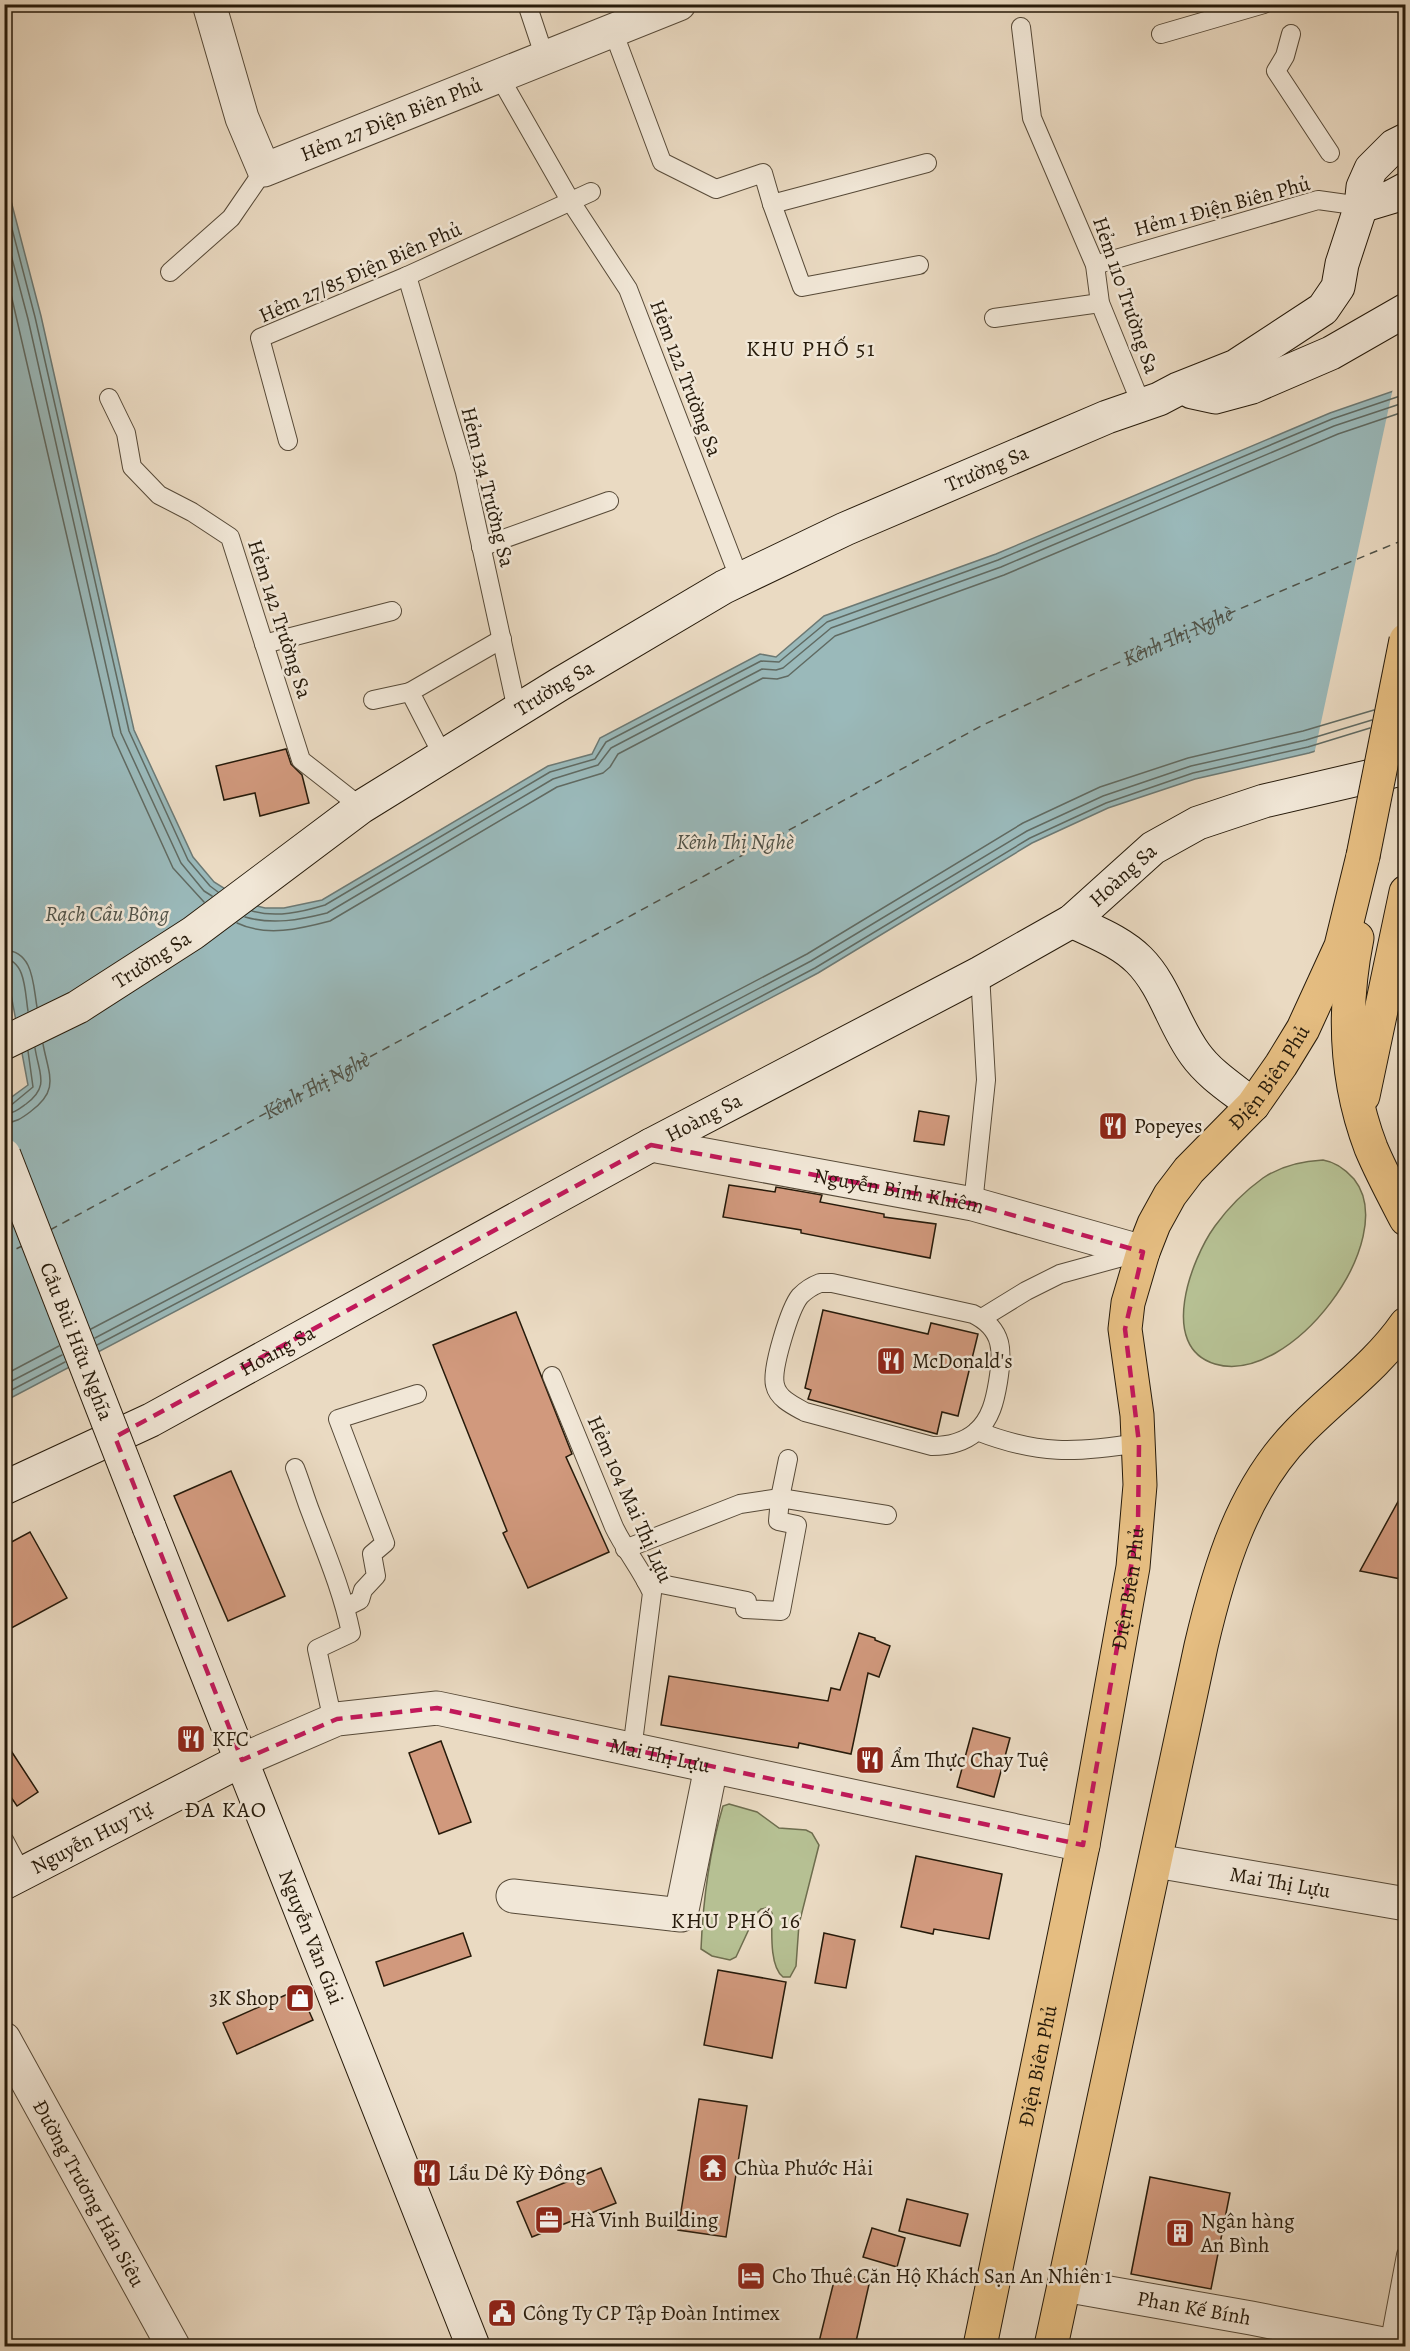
<svg xmlns="http://www.w3.org/2000/svg" width="1410" height="2351" font-family="Alegreya,serif">
	<style>
		.green { fill: #b6c093; stroke: #6e6d4e; stroke-width: 1.5 }
		.water { fill: #9ab9ba; stroke: #6c7974; stroke-width: 1.5 }
		.pier { fill: #eadac2 }
		.lines { fill: none; stroke-linecap: round; stroke-linejoin: round }
		.shore { stroke: #606a62; stroke-width: 1.5 }
		.ferry { stroke: #4f5248; stroke-width: 1.5; stroke-dasharray: 8 6; stroke-linecap: butt }
		.building { fill: #d1997d; stroke: #261a0a; stroke-width: 1.5 }
		.lane-casing { stroke: #574a38; stroke-width: 20 }
		.street-casing { stroke: #574a38; stroke-width: 35 }
		.secondary-casing { stroke: #261a0a; stroke-width: 35 }
		.primary-casing { stroke: #261a0a; stroke-width: 35 }
		.lane { stroke: #f1e7d7; stroke-width: 18 }
		.street { stroke: #f1e7d7; stroke-width: 33 }
		.secondary { stroke: #f1e7d7; stroke-width: 33 }
		.primary { stroke: #e5bd81; stroke-width: 33 }
		.secondary-bridge-casing { stroke: #261a0a; stroke-width: 35; stroke-linecap: butt }
		.primary-bridge-casing { stroke: #261a0a; stroke-width: 35; stroke-linecap: butt }
		.secondary-bridge { stroke: #f1e7d7; stroke-width: 33 }
		.primary-bridge { stroke: #e5bd81; stroke-width: 33 }
		.marked { fill: none; stroke: #c2185b; stroke-width: 4.5; stroke-dasharray: 12 8; stroke-linejoin: round }
		.labels { text-anchor: middle; dominant-baseline: central; stroke-width: 5; stroke-linejoin: round; paint-order: stroke }
		.street-label { font-size: 21px; fill: #261a0a; stroke: #f1e7d7 }
		.poi-label { font-size: 21px; fill: #261a0a; stroke: #f1e7d7; text-anchor: start }
		.neighbourhood-label { font-size: 22px; letter-spacing: 1.5px; fill: #261a0a; stroke: #f1e7d7 }
		.water-label { font-size: 22px; font-style: italic; fill: #4f5248; stroke: #f1e7d7 }
	</style>
	<rect width="100%" height="100%" fill="#eadac2"/>
	<filter id="stains"><feTurbulence type="fractalNoise" baseFrequency=".00333" numOctaves="4"/><feColorMatrix values="0 0 0 0 .2 0 0 0 0 .09 0 0 0 0 .02 0 0 0 .5 -.17"/></filter>
	<radialGradient id="worn" r=".72"><stop offset=".6" stop-color="#630" stop-opacity="0"/><stop offset="1" stop-color="#630" stop-opacity=".3"/></radialGradient>
	<g class="green">
		<path d="M1323,1160C1336,1162 1345,1169 1354,1179C1402,1239 1290,1387 1215,1364C1158,1347 1191,1259 1215,1226C1228,1208 1245,1191 1263,1178C1281,1166 1302,1161 1323,1160Z"/>
		<path d="M729,1804L757,1812L779,1828L806,1830L812,1833L819,1845L799,1924L796,1966L790,1977H783C769,1966 772,1930 772,1913L767,1908L761,1909L756,1914L736,1957L730,1960L712,1956L701,1949C703,1900 709,1853 723,1806Z"/>
	</g>
	<polygon class="water" points="4,174 41,316 134,730 193,857 214,882 249,904 265,908 284,908 322,900 548,766 592,754 600,738 760,654 776,657 824,616 996,554 1330,413 1405,387 1405,724 1309,753 1195,779 1108,808 1032,843 818,973 5,1401 5,1102 28,1085 4,957"/>
	<polygon class="pier" points="1406,384 1406,727 1314,755 1393,388"/>
	<g class="lines">
		<g class="shore">
			<polyline points="4,198 35,317 129,731 188,860 210,886 218,892"/>
			<polyline points="4,228 28,319 121,733 181,863 204,891 212,896"/>
			<polyline points="4,264 113,736 173,868 204,902"/>
			<path d="M252,911C276,918 302,912 325,905L550,772L595,759L606,742L761,661L779,662L827,622L998,560L1332,419L1406,394"/>
			<path d="M245,917C273,925 299,920 327,913L553,779L598,765L611,748L762,669L776,670L783,668L831,628L1001,567L1334,426L1406,402"/>
			<path d="M237,923C266,937 300,929 330,921L557,787L603,773L610,767L618,754L763,678L777,679L788,676L835,636L1004,575L1338,434L1406,411"/>
			<path d="M4,950C34,951 33,985 37,1007"/>
			<path d="M4,959C26,960 25,994 28,1011"/>
			<polyline points="4,1107 10,1106 33,1087 28,1051"/>
			<path d="M4,1114C13,1114 19,1109 26,1104C50,1086 39,1074 35,1048"/>
			<path d="M4,1123C15,1123 22,1118 30,1112C60,1090 49,1076 43,1044"/>
			<polyline points="91,1329 807,954 1023,823 1100,787 1188,758 1303,731 1374,710"/>
			<polyline points="95,1338 811,961 1027,831 1103,796 1191,766 1306,740 1372,720"/>
			<polyline points="97,1345 815,968 1030,838 1106,803 1193,773 1308,747 1370,728"/>
			<polyline points="4,1375 59,1346"/>
			<polyline points="4,1385 62,1355"/>
			<polyline points="4,1394 65,1362"/>
		</g>
		<g class="ferry">
			<path id="s1" d="M50,1230L983,725C1122,660 1263,597 1406,539"/>
			<polyline points="4,1255 22,1246"/>
		</g>
	</g>
	<g class="building">
		<polygon points="286,749 291,764 302,775 309,803 260,816 255,793 224,800 216,766"/>
		<polygon points="919,1111 949,1116 944,1145 914,1141"/>
		<polygon points="729,1185 775,1192 776,1187 822,1195 820,1202 884,1214 884,1217 936,1224 930,1258 801,1233 801,1230 723,1217"/>
		<polygon points="823,1310 928,1334 931,1323 978,1334 958,1416 942,1412 937,1434 808,1399 811,1390 805,1388"/>
		<polygon points="516,1312 572,1454 566,1457 609,1552 528,1588 503,1533 507,1531 433,1345"/>
		<polygon points="231,1471 285,1596 228,1621 174,1496"/>
		<polygon points="1406,1487 1406,1580 1360,1571"/>
		<polygon points="30,1532 67,1598 4,1632 4,1546"/>
		<polygon points="859,1633 875,1638 875,1640 890,1646 879,1677 868,1673 851,1754 799,1743 798,1748 661,1725 669,1676 828,1701 831,1688 840,1690"/>
		<polygon points="973,1728 1010,1738 994,1797 957,1787"/>
		<polygon points="4,1740 38,1792 17,1806 4,1787"/>
		<polygon points="441,1741 471,1822 439,1834 409,1753"/>
		<polygon points="916,1856 1002,1874 989,1939 934,1929 933,1934 901,1927"/>
		<polygon points="463,1933 471,1956 384,1986 376,1962"/>
		<polygon points="824,1933 855,1940 846,1988 815,1983"/>
		<polygon points="718,1970 786,1982 772,2058 704,2045"/>
		<polygon points="299,1989 313,2020 237,2054 223,2023"/>
		<polygon points="699,2099 747,2106 726,2237 678,2230"/>
		<polygon points="601,2168 616,2203 532,2237 517,2202"/>
		<polygon points="1150,2177 1230,2193 1211,2289 1131,2274"/>
		<polygon points="907,2199 968,2214 960,2246 899,2231"/>
		<polygon points="872,2228 905,2238 897,2267 863,2257"/>
		<polygon points="836,2273 870,2280 855,2346 818,2346"/>
	</g>
	<g class="lines">
		<g class="lane-casing">
			<g id="lane">
				<polyline points="527,4 545,58"/>
				<polyline points="1021,27 1032,118 1095,265 1100,303 1142,406"/>
				<polyline points="613,31 662,162 716,189 763,173 772,204 927,163"/>
				<polyline points="1161,34 1264,4"/>
				<polyline points="1291,34 1285,56 1276,71 1330,153"/>
				<polyline points="499,76 571,202 628,289 740,580"/>
				<polyline points="772,204 802,287 919,265"/>
				<polyline points="1095,265 1318,200 1361,206"/>
				<polyline points="170,272 231,218 264,170"/>
				<polyline points="407,276 465,472 517,710"/>
				<polyline points="994,318 1100,303"/>
				<polyline points="109,398 126,433 132,467 159,495 192,512 230,537 301,760 361,807"/>
				<polyline points="288,441 260,338 407,276 591,192"/>
				<polyline points="481,547 609,501"/>
				<polyline points="264,644 392,611"/>
				<polyline points="373,700 410,692"/>
				<polyline points="443,756 410,692 502,639"/>
				<polyline points="973,1204 986,1080 980,973"/>
				<path d="M820,1283H832L973,1314C1004,1329 1003,1352 998,1382C995,1400 991,1419 976,1432C963,1443 948,1446 932,1446L805,1412C794,1406 778,1399 775,1385C771,1369 790,1308 800,1296C806,1290 812,1286 820,1283Z"/>
				<polyline points="982,1318 1026,1291 1060,1274 1133,1254"/>
				<path d="M552,1376L614,1527C625,1550 642,1570 652,1593L632,1750"/>
				<path d="M977,1431C1038,1455 1076,1453 1139,1443"/>
				<path d="M295,1468C301,1483 305,1498 311,1513C326,1553 342,1590 351,1633L317,1649L333,1721"/>
				<polyline points="625,1549 740,1504 780,1498 887,1515"/>
				<polyline points="646,1581 747,1601 745,1609 781,1611 797,1525 778,1521 780,1498 788,1459"/>
				<polyline points="346,1607 360,1600 363,1590 376,1576 372,1554 385,1543 338,1419 417,1394"/>
				<polyline points="4,1840 22,1874"/>
				<polyline points="1389,2346 1406,2255"/>
			</g>
		</g>
		<g class="street-casing">
			<g id="street">
				<path id="s2" d="M209,4L242,118L264,170L679,4"/>
				<path id="s3" d="M651,1145L973,1204L1143,1252"/>
				<path id="s4" d="M242,1760L337,1719L437,1708L1083,1845"/>
				<path id="s5" d="M1156,1861L1406,1904"/>
				<polyline points="513,1896 681,1915 711,1767"/>
				<path id="s6" d="M4,2039L173,2346"/>
				<path id="s7" d="M1064,2285L1251,2318L1393,2346"/>
			</g>
		</g>
		<g class="secondary-casing">
			<g id="secondary">
				<polyline points="1361,206 1391,197 1406,189"/>
				<polyline points="1192,392 1215,397 1252,387 1331,353 1406,310"/>
				<path d="M1072,921C1094,932 1120,941 1139,960C1165,986 1173,1024 1195,1054C1210,1075 1233,1089 1253,1105"/>
				<path id="s8" d="M4,1043L78,1007L193,933L361,807L560,684L724,587L845,529L1107,417L1159,399L1178,389L1236,366L1323,309L1338,287L1342,264L1361,206L1363,187L1371,169L1394,146L1406,140"/>
				<path id="s9" d="M4,1488L151,1420L651,1145L980,973L1072,921L1153,848L1198,823L1264,801L1406,768"/>
				<path id="s10" d="M149,1527L473,2346"/>
				<path id="s11" d="M4,1883L242,1760"/>
			</g>
		</g>
		<g class="primary-casing">
			<g id="primary">
				<path d="M1357,938C1343,1008 1345,1080 1371,1148C1381,1172 1394,1196 1406,1219"/>
				<polyline points="1363,1096 1406,892"/>
				<path id="s12" d="M980,2346L1083,1845L1133,1567L1140,1485L1137,1415L1125,1329L1128,1303L1143,1252L1154,1224L1170,1195L1189,1170L1253,1105L1281,1065L1303,1029L1341,946L1363,856"/>
				<path d="M1051,2346L1201,1646C1219,1569 1242,1490 1299,1432C1335,1395 1376,1367 1406,1324"/>
			</g>
		</g>
		<use href="#lane" class="lane"/>
		<use href="#street" class="street"/>
		<use href="#secondary" class="secondary"/>
		<use href="#primary" class="primary"/>
		<g class="secondary-bridge-casing">
			<g id="secondary-bridge">
				<path id="s13" d="M4,1155L149,1527"/>
			</g>
		</g>
		<g class="primary-bridge-casing">
			<polyline id="primary-bridge" points="1363,856 1406,640"/>
		</g>
		<use href="#secondary-bridge" class="secondary-bridge"/>
		<use href="#primary-bridge" class="primary-bridge"/>
	</g>
	<path class="marked" d="M651,1145L973,1204L1143,1252L1125,1329L1139,1443L1138,1526L1083,1845L437,1708L337,1719L242,1760L115,1437Z"/>
	<defs>
		<g id="restaurant-square" transform="scale(1.5)"><rect x="-9" y="-9" width="18" height="18" rx="4" fill="#8f2418" stroke="#f1e7d7"/><path d="M-5-6h1v4h1v-4h1v4h1v-4h1v5L-1.5 .5V6h-2V.5L-5-1ZM5-6V6H3V1.5H1.5Q1.5-4 5-6Z" fill="#fff"/></g>
		<g id="shop-square" transform="scale(1.5)"><rect x="-9" y="-9" width="18" height="18" rx="4" fill="#8f2418" stroke="#f1e7d7"/><path d="M-5-2.5h2.3a2.7 3.5 0 0 1 5.4 0H5L5.5 6h-11ZM-1.5-2.5h3a1.5 2.3 0 0 0-3 0Z" fill="#fff"/></g>
		<g id="temple-square" transform="scale(1.5)"><rect x="-9" y="-9" width="18" height="18" rx="4" fill="#8f2418" stroke="#f1e7d7"/><path d="M0-6L5-2H3V0L6.5 2.5H4V6H1.5V3h-3V6H-4V2.5H-6.5L-3 0V-2H-5Z" fill="#fff"/></g>
		<g id="office-square" transform="scale(1.5)"><rect x="-9" y="-9" width="18" height="18" rx="4" fill="#8f2418" stroke="#f1e7d7"/><path d="M-6-3h4V-5.5h4V-3h4V5H-6ZM-1-4.5V-3h2v-1.5ZM-6 0V1H6V0Z" fill="#fff"/></g>
		<g id="building-square" transform="scale(1.5)"><rect x="-9" y="-9" width="18" height="18" rx="4" fill="#8f2418" stroke="#f1e7d7"/><path d="M-4-6H4V6H1V3H-1V6H-4ZM-2.5-4.3h1.7v1.8h-1.7ZM.8-4.3h1.7v1.8H.8ZM-2.5-1h1.7V.8h-1.7ZM.8-1h1.7V.8H.8Z" fill="#fff"/></g>
		<g id="hotel-square" transform="scale(1.5)"><rect x="-9" y="-9" width="18" height="18" rx="4" fill="#8f2418" stroke="#f1e7d7"/><path d="M-6-4.5h1.5V1H6V5H4.5V3h-9V5H-6ZM-4 0a1.8 1.8 0 1 1 3.6 0ZM.5 0V-2.5h3Q6-2.5 6 0Z" fill="#fff"/></g>
		<g id="civic-square" transform="scale(1.5)"><rect x="-9" y="-9" width="18" height="18" rx="4" fill="#8f2418" stroke="#f1e7d7"/><path d="M-.6-6.5H3V-4.5H.6V-3L4-1V1h2V6H-6V1h2V-1L-.6-3ZM-1.2 2.5V6h2.4V2.5Z" fill="#fff"/></g>
	</defs>
	<g fill-rule="evenodd">
		<use href="#restaurant-square" x="1113" y="1126"/>
		<use href="#restaurant-square" x="891" y="1361"/>
		<use href="#restaurant-square" x="191" y="1739"/>
		<use href="#restaurant-square" x="870" y="1760"/>
		<use href="#shop-square" x="300" y="1998"/>
		<use href="#temple-square" x="713" y="2168"/>
		<use href="#restaurant-square" x="427" y="2173"/>
		<use href="#office-square" x="549" y="2220"/>
		<use href="#building-square" x="1180" y="2233"/>
		<use href="#hotel-square" x="751" y="2276"/>
		<use href="#civic-square" x="502" y="2313"/>
	</g>
	<g class="labels">
		<g class="street-label">
			<text stroke="none"><textPath href="#s2" startOffset="312">Hẻm 27 Điện Biên Phủ</textPath></text>
			<text transform="translate(1222 206) rotate(-15)">Hẻm 1 Điện Biên Phủ</text>
			<text transform="translate(360 272) rotate(-24)">Hẻm 27/85 Điện Biên Phủ</text>
			<text transform="translate(1126 295) rotate(71)">Hẻm 110 Trường Sa</text>
			<text transform="translate(686 378) rotate(69)">Hẻm 122 Trường Sa</text>
			<text stroke="none"><textPath href="#s8" startOffset="1142">Trường Sa</textPath></text>
			<text transform="translate(488 487) rotate(76)">Hẻm 134 Trường Sa</text>
			<text transform="translate(280 619) rotate(72)">Hẻm 142 Trường Sa</text>
			<text stroke="none"><textPath href="#s8" startOffset="656">Trường Sa</textPath></text>
			<text stroke="none"><textPath href="#s9" startOffset="1278">Hoàng Sa</textPath></text>
			<text stroke="none"><textPath href="#s8" startOffset="170">Trường Sa</textPath></text>
			<text stroke="none"><textPath href="#s12" startOffset="1330">Ðiện Biên Phủ</textPath></text>
			<text stroke="none"><textPath href="#s9" startOffset="792">Hoàng Sa</textPath></text>
			<text stroke="none"><textPath href="#s3" startOffset="252">Nguyễn Bỉnh Khiêm</textPath></text>
			<text stroke="none"><textPath href="#s13" startOffset="200">Cầu Bùi Hữu Nghĩa</textPath></text>
			<text stroke="none"><textPath href="#s9" startOffset="306">Hoàng Sa</textPath></text>
			<text transform="translate(630 1499) rotate(66)">Hẻm 104 Mai Thị Lựu</text>
			<text stroke="none"><textPath href="#s12" startOffset="772">Ðiện Biên Phủ</textPath></text>
			<text stroke="none"><textPath href="#s4" startOffset="432">Mai Thị Lựu</textPath></text>
			<text stroke="none"><textPath href="#s11" startOffset="99">Nguyễn Huy Tự</textPath></text>
			<text stroke="none"><textPath href="#s5" startOffset="126">Mai Thị Lựu</textPath></text>
			<text stroke="none"><textPath href="#s10" startOffset="441">Nguyễn Văn Giai</textPath></text>
			<text stroke="none"><textPath href="#s12" startOffset="286">Ðiện Biên Phủ</textPath></text>
			<text stroke="none"><textPath href="#s6" startOffset="176">Đường Trương Hán Siêu</textPath></text>
			<text stroke="none"><textPath href="#s7" startOffset="132">Phan Kế Bính</textPath></text>
		</g>
		<g class="poi-label">
			<text x="1134" y="1126">Popeyes</text>
			<text x="912" y="1361">McDonald's</text>
			<text x="212" y="1739">KFC</text>
			<text x="891" y="1760">Ẩm Thực Chay Tuệ</text>
			<text x="279" y="1998" text-anchor="end">3K Shop</text>
			<text x="734" y="2168">Chùa Phước Hải</text>
			<text x="448" y="2173">Lẩu Dê Kỳ Đồng</text>
			<text x="570" y="2220">Hà Vinh Building</text>
			<text x="1201" y="2221">Ngân hàng<tspan x="1201" dy="24">An Bình</tspan></text>
			<text x="772" y="2276">Cho Thuê Căn Hộ Khách Sạn An Nhiên 1</text>
			<text x="523" y="2313">Công Ty CP Tập Đoàn Intimex</text>
		</g>
		<g class="neighbourhood-label">
			<text x="811" y="349">KHU PHỐ 51</text>
			<text x="226" y="1810">ĐA KAO</text>
			<text x="736" y="1921">KHU PHỐ 16</text>
		</g>
		<g class="water-label">
			<text stroke="none"><textPath href="#s1" startOffset="1275">Kênh Thị Nghè</textPath></text>
			<text x="735" y="842">Kênh Thị Nghè</text>
			<text x="107" y="914">Rạch Cầu Bông</text>
			<text stroke="none"><textPath href="#s1" startOffset="303">Kênh Thị Nghè</textPath></text>
		</g>
	</g>
	<rect width="1410" height="2351" fill="none" stroke="#eadac2" stroke-width="24"/>
	<rect x="6" y="6" width="1398" height="2339" fill="none" stroke="#261a0a" stroke-width="3"/>
	<rect x="12" y="12" width="1386" height="2327" fill="none" stroke="#261a0a" stroke-width="1.5"/>
	<rect width="100%" height="100%" filter="url(#stains)"/>
	<rect width="100%" height="100%" fill="url(#worn)"/>
</svg>
